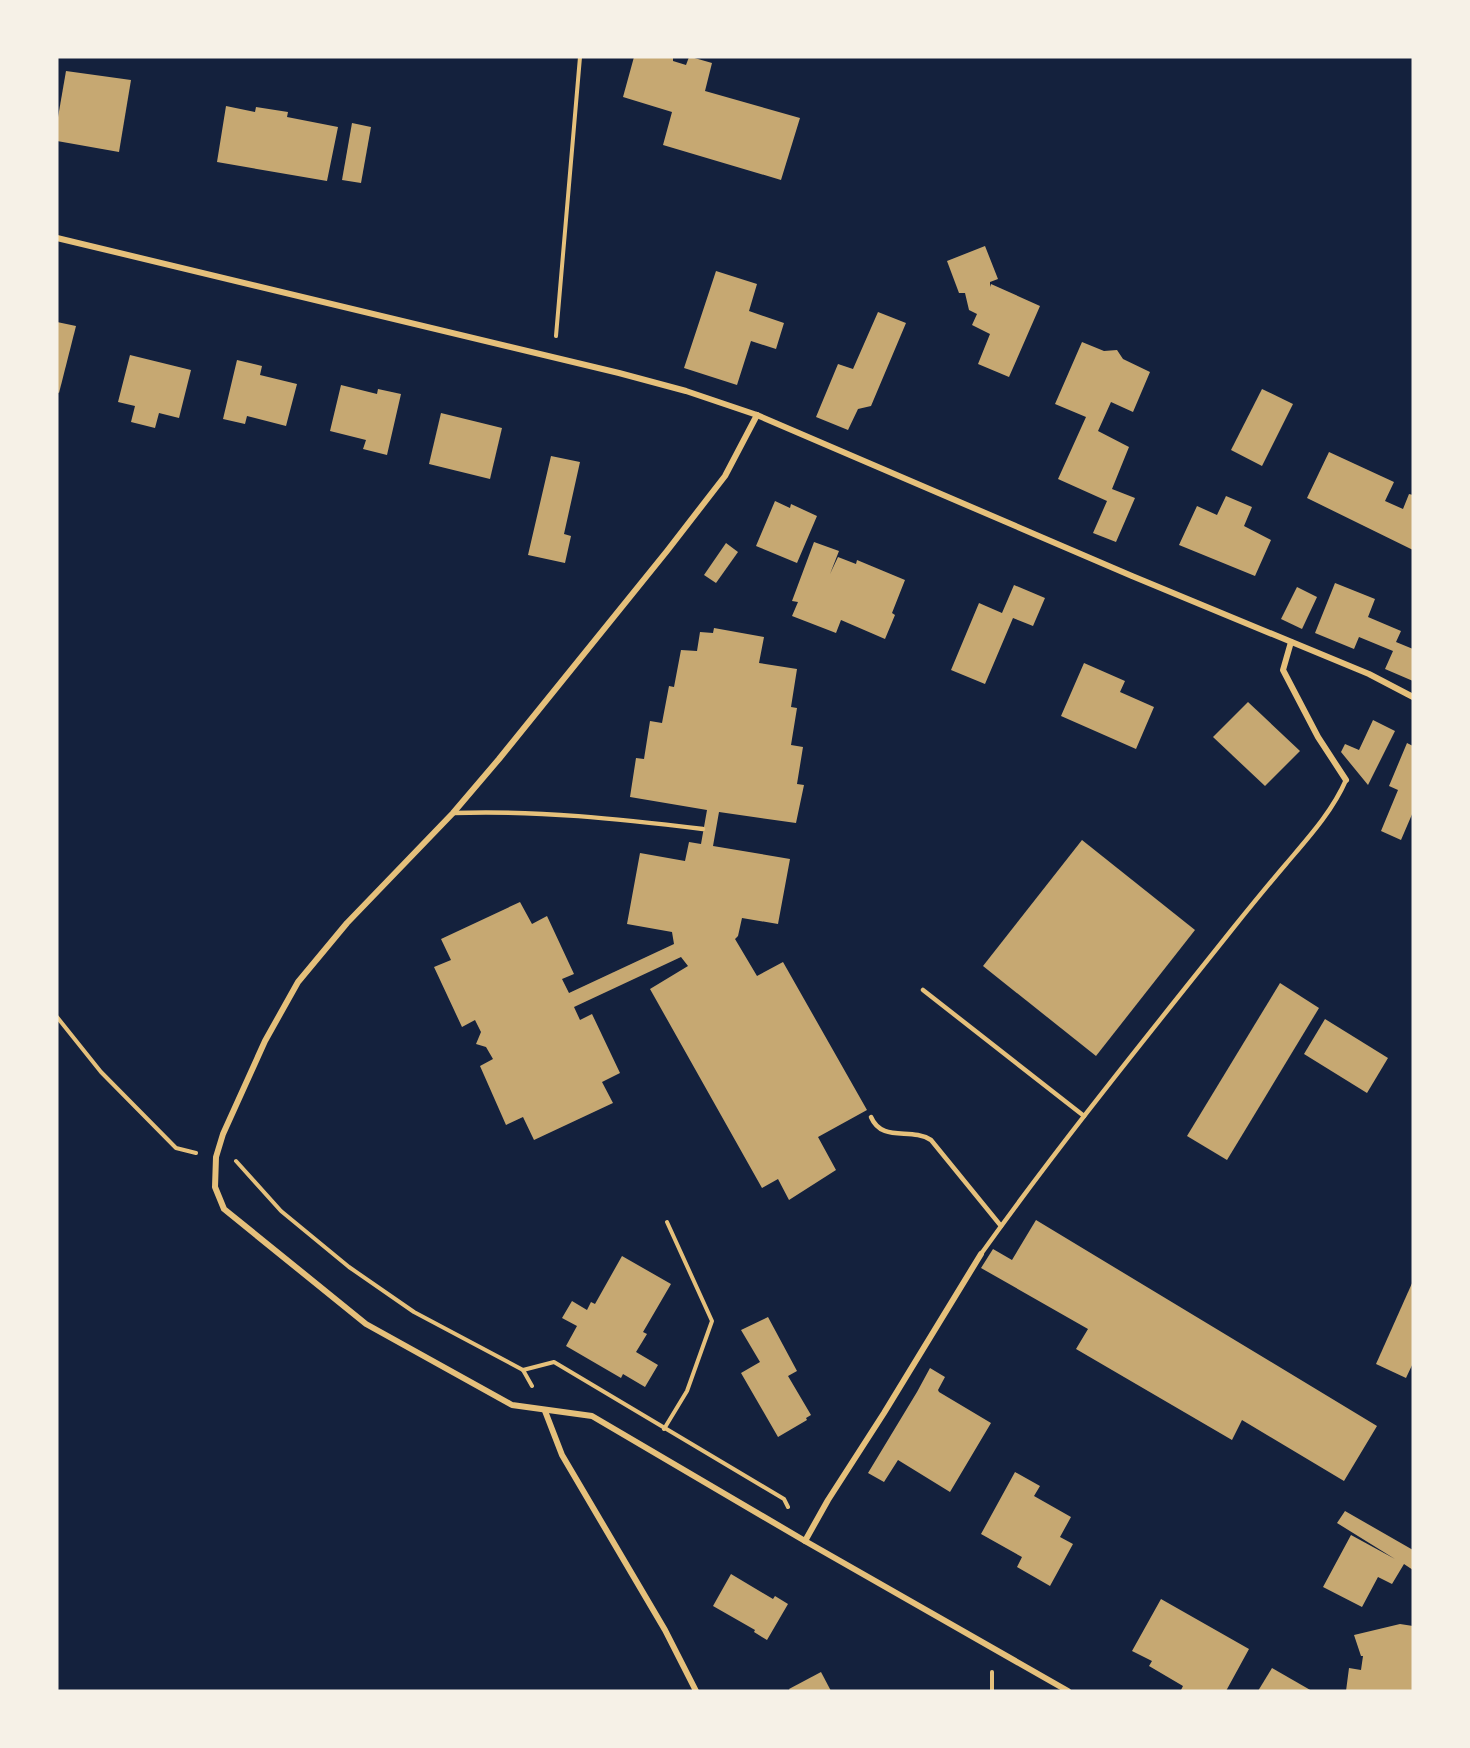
<svg xmlns="http://www.w3.org/2000/svg" width="1470" height="1748" font-family="'DM Sans',sans-serif">
	<style>
		.building { fill: #c6a872 }
		.lines { fill: none; stroke-linecap: round; stroke-linejoin: round }
		.path { stroke: #e5c07b; stroke-width: 4 }
		.service { stroke: #e5c07b; stroke-width: 4.5 }
		.minor { stroke: #e5c07b; stroke-width: 6 }
	</style>
	<rect width="100%" height="100%" fill="#14213d"/>
	<g class="building">
		<polygon points="634,57 673,57 673,61 686,65 689,57 691,57 712,63 705,91 800,118 781,180 663,145 672,112 623,97"/>
		<polygon points="66,71 131,80 119,152 57,141 57,123"/>
		<polygon points="226,106 255,112 256,107 288,112 287,117 338,127 327,181 217,162"/>
		<polygon points="352,123 371,127 361,183 342,180"/>
		<polygon points="985,246 998,279 990,282 990,287 991,284 1040,306 1009,377 978,364 990,334 972,325 977,314 969,310 965,293 959,293 947,261"/>
		<polygon points="716,271 757,284 749,311 784,323 776,349 751,341 737,385 684,368"/>
		<polygon points="878,312 906,323 871,406 858,409 848,430 816,417 838,364 853,369"/>
		<polygon points="57,322 76,326 59,393 57,392"/>
		<polygon points="1082,342 1104,351 1117,350 1123,359 1150,372 1133,412 1111,402 1098,431 1129,447 1112,489 1135,498 1116,542 1093,533 1107,501 1058,479 1086,417 1055,404"/>
		<polygon points="130,355 191,370 179,418 159,413 155,428 131,422 135,406 118,402"/>
		<polygon points="237,360 262,366 260,375 297,384 286,426 247,416 245,424 223,419"/>
		<polygon points="341,385 377,394 378,389 401,394 387,455 363,449 366,440 330,431"/>
		<polygon points="1262,389 1293,404 1262,466 1231,450"/>
		<polygon points="441,413 502,428 490,479 429,464"/>
		<polygon points="1329,452 1394,482 1385,501 1403,509 1409,494 1413,495 1413,550 1307,498"/>
		<polygon points="551,456 580,462 564,534 571,536 565,563 528,555"/>
		<polygon points="1226,496 1252,507 1244,526 1271,540 1255,576 1179,545 1197,506 1217,515"/>
		<polygon points="775,501 790,508 791,504 817,516 797,563 756,546"/>
		<polygon points="814,542 839,551 830,574 838,557 856,564 857,560 905,580 892,613 895,615 885,639 841,620 836,633 792,616 798,602 792,601"/>
		<polygon points="726,543 738,552 716,583 704,575"/>
		<polygon points="1335,583 1375,599 1368,617 1401,631 1396,642 1413,649 1413,681 1385,669 1393,651 1359,637 1354,649 1315,633"/>
		<polygon points="1014,585 1045,598 1033,626 1013,618 985,684 951,670 979,603 1002,613"/>
		<polygon points="1297,587 1317,597 1302,629 1281,619"/>
		<polygon points="714,628 764,637 759,663 797,669 791,707 797,708 791,745 803,747 797,784 804,785 796,823 719,812 713,846 790,859 778,924 742,918 738,936 735,939 757,976 783,962 867,1110 818,1137 836,1170 789,1200 778,1179 762,1188 650,989 688,966 681,957 574,1007 580,1020 592,1014 620,1073 602,1082 613,1103 534,1140 523,1117 506,1125 480,1066 493,1059 486,1047 476,1044 481,1032 475,1020 462,1027 434,967 451,960 441,939 520,902 532,924 547,916 574,974 562,979 569,993 674,944 672,932 627,924 640,853 685,861 689,842 701,844 707,810 630,797 636,758 644,759 650,721 662,723 669,686 674,687 681,650 697,651 700,632 713,633"/>
		<polygon points="1084,663 1125,681 1120,692 1154,707 1136,749 1061,716"/>
		<polygon points="1248,702 1300,751 1265,786 1213,737"/>
		<polygon points="1373,720 1395,731 1368,785 1341,752 1345,744 1359,750"/>
		<polygon points="1407,743 1413,746 1413,812 1401,840 1381,831 1398,790 1389,786"/>
		<polygon points="1082,840 1195,930 1096,1056 983,966"/>
		<polygon points="1280,983 1319,1008 1227,1160 1187,1136"/>
		<polygon points="1325,1019 1388,1058 1367,1093 1304,1054"/>
		<polygon points="1036,1220 1377,1426 1344,1481 1242,1420 1232,1440 1076,1349 1088,1329 981,1268 993,1249 1012,1260"/>
		<polygon points="622,1256 671,1284 643,1332 647,1334 636,1352 658,1365 645,1387 623,1374 621,1378 566,1346 577,1326 562,1318 572,1301 587,1310 591,1302 595,1304"/>
		<polygon points="1413,1281 1413,1363 1406,1378 1376,1364"/>
		<polygon points="768,1317 797,1371 788,1376 811,1415 806,1418 807,1420 778,1437 741,1373 760,1362 741,1330"/>
		<polygon points="930,1368 945,1377 938,1390 939,1392 991,1423 950,1492 898,1460 884,1482 868,1473 917,1392"/>
		<polygon points="1015,1472 1040,1486 1034,1496 1071,1517 1060,1537 1073,1544 1050,1586 1017,1567 1022,1557 981,1534"/>
		<polygon points="1345,1511 1413,1550 1413,1570 1404,1564 1392,1584 1378,1577 1362,1607 1323,1587 1351,1535 1395,1559 1337,1523"/>
		<polygon points="731,1574 773,1599 775,1596 788,1604 767,1640 754,1632 755,1630 713,1606"/>
		<polygon points="1161,1599 1249,1649 1226,1691 1184,1691 1181,1690 1183,1686 1149,1666 1152,1661 1132,1651"/>
		<polygon points="1400,1624 1413,1626 1413,1691 1346,1691 1349,1668 1361,1670 1363,1656 1361,1656 1354,1635"/>
		<polygon points="1272,1668 1312,1691 1258,1691"/>
		<polygon points="821,1672 831,1691 790,1691 789,1689"/>
	</g>
	<g class="lines">
		<g class="path">
			<polyline points="556,336 580,57"/>
			<polyline points="57,1017 101,1072 176,1148 196,1153"/>
			<polyline points="236,1161 281,1211 349,1267 414,1312 523,1370 532,1386"/>
			<polyline points="523,1370 554,1362 784,1499 788,1507"/>
			<polyline points="664,1429 687,1391 712,1321 667,1222"/>
			<polyline points="992,1672 992,1691"/>
		</g>
		<g class="service">
			<path d="M453,813C537,810 620,819 703,829"/>
			<polyline points="923,990 1084,1116"/>
			<path d="M871,1117C882,1143 911,1127 931,1140L1001,1226"/>
			<path d="M981,1254C1061,1142 1148,1035 1234,927C1251,906 1268,885 1286,864C1308,838 1332,812 1346,780"/>
		</g>
		<g class="minor">
			<polyline points="57,238 619,373 686,391 757,415 1132,576 1369,674 1413,697"/>
			<polyline points="757,415 725,476 667,551 499,759 453,813 347,923 298,982 265,1041 223,1134 216,1157 215,1187 224,1209 366,1324 512,1405 592,1416 805,1541 1068,1691"/>
			<polyline points="1291,642 1283,670 1318,737 1346,780"/>
			<polyline points="545,1411 562,1455 665,1630 696,1691"/>
			<polyline points="805,1541 828,1500 884,1413 981,1254"/>
		</g>
	</g>
	<rect width="1470" height="1748" fill="none" stroke="#f6f1e7" stroke-width="117"/>
</svg>
